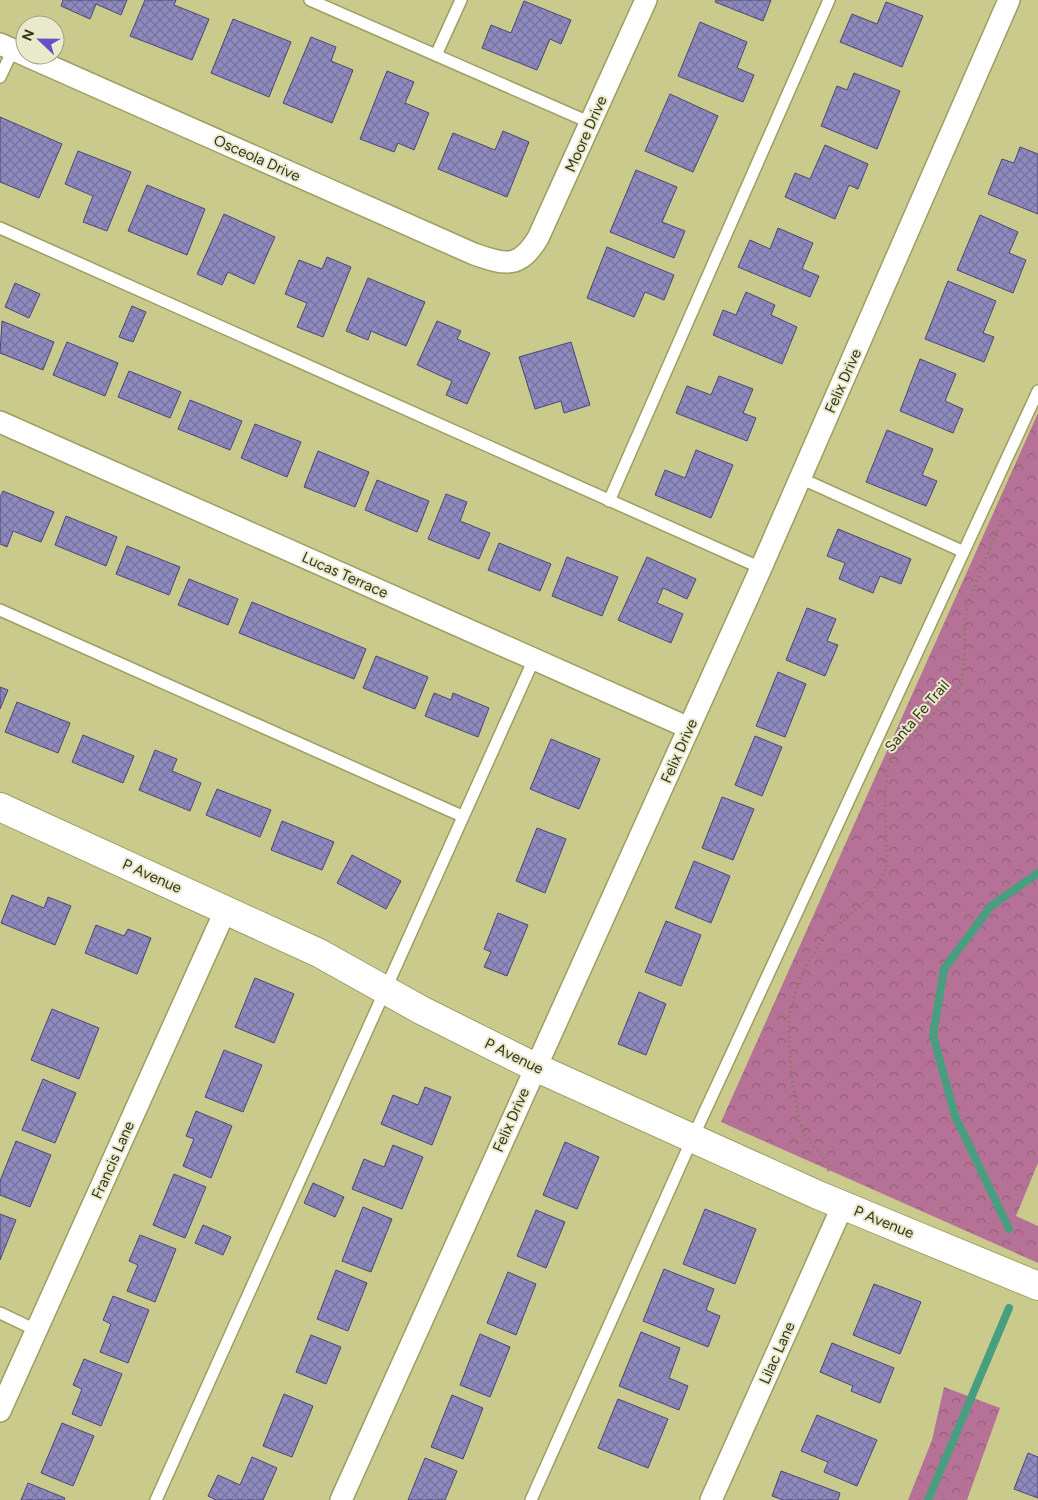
<svg xmlns="http://www.w3.org/2000/svg" width="1038" height="1500" font-family="Figtree,sans-serif">
	<style>
		.forest { fill: url(#forest-crowns) }
		.lines { fill: none; stroke-linecap: round; stroke-linejoin: round }
		.stream { stroke: #479f80; stroke-width: 8 }
		.building { fill: url(#building-cross-hatch); stroke: #4b4677 }
		.lane-casing { stroke: #9f9e62; stroke-width: 14 }
		.street-casing { stroke: #9f9e62; stroke-width: 24 }
		.secondary-casing { stroke: #9f9e62; stroke-width: 30 }
		.path { stroke: #7d7c52; stroke-width: 3; stroke-dasharray: 1 4; stroke-linecap: butt }
		.lane { stroke: #fff; stroke-width: 11 }
		.street { stroke: #fff; stroke-width: 21 }
		.secondary { stroke: #fff; stroke-width: 28 }
		.labels { text-anchor: middle; dominant-baseline: central; stroke-width: 4; stroke-linejoin: round; paint-order: stroke }
		.street-label { font-size: 15px; fill: #35341c; stroke: #e9e9cb }
	</style>
	<defs>
		<pattern id="forest-crowns" width="20" height="18" patternUnits="userSpaceOnUse" patternTransform="scale(1.25)"><rect width="20" height="18" fill="#b67296"/><path d="M2 6a3 3 0 1 1 6 0M12 15a3 3 0 1 1 6 0" fill="none" stroke="#955e7a"/></pattern>
		<pattern id="building-cross-hatch" width="8" height="8" patternUnits="userSpaceOnUse" patternTransform="scale(1.25)"><rect width="8" height="8" fill="#8e8ac0"/><path d="M0 0l8 8M0 8l8-8" fill="none" stroke="#75729b"/></pattern>
	</defs>
	<rect width="100%" height="100%" fill="#cbca8d"/>
	<g class="forest">
		<polygon points="1038,413 1038,1163 1016,1216 1038,1226 1038,1263 721,1122"/>
		<polygon points="944,1387 1000,1408 967,1500 908,1500 932,1440"/>
	</g>
	<g class="lines">
		<g class="stream">
			<polyline points="1009,1229 955,1116 933,1035 944,969 991,906 1038,873"/>
			<polyline points="928,1500 1009,1308"/>
		</g>
	</g>
	<g class="building">
		<polygon points="63,0 127,0 121,15 96,4 90,19 61,6"/>
		<polygon points="145,0 176,0 174,5 209,19 192,60 130,36"/>
		<polygon points="716,0 771,0 763,21 715,2"/>
		<polygon points="524,1 571,20 561,44 550,39 537,70 482,48 491,25 511,33"/>
		<polygon points="886,2 923,16 902,67 840,42 852,14 877,24"/>
		<polygon points="233,19 291,42 269,97 211,73"/>
		<polygon points="700,22 747,42 737,68 754,75 743,102 678,76"/>
		<polygon points="311,37 336,47 331,61 353,70 332,123 283,103"/>
		<polygon points="387,71 414,82 405,103 429,113 414,150 398,143 394,152 360,139"/>
		<polygon points="854,73 900,91 877,149 821,126 837,86 847,90"/>
		<polygon points="670,94 718,116 693,172 645,151"/>
		<polygon points="0,117 62,144 39,198 0,182"/>
		<polygon points="503,131 529,142 507,197 438,169 453,133 495,150"/>
		<polygon points="825,145 868,164 858,189 849,185 835,219 785,197 795,173 810,179"/>
		<polygon points="1020,147 1038,154 1038,214 988,194 1002,159 1014,163"/>
		<polygon points="78,151 131,172 107,231 83,222 93,196 65,184"/>
		<polygon points="636,170 677,187 662,222 685,231 674,258 610,232"/>
		<polygon points="147,185 205,209 187,255 128,231"/>
		<polygon points="224,214 275,237 254,284 228,272 222,285 197,274"/>
		<polygon points="980,215 1018,232 1009,253 1026,260 1013,293 957,270"/>
		<polygon points="778,228 813,243 802,269 819,276 810,297 738,267 750,240 770,249"/>
		<polygon points="607,247 674,275 664,300 645,292 634,317 587,298"/>
		<polygon points="327,257 351,267 323,337 297,327 307,303 285,294 299,260 322,269"/>
		<polygon points="368,278 425,302 406,346 371,331 368,340 346,331"/>
		<polygon points="948,281 996,301 983,333 994,337 984,362 925,339"/>
		<polygon points="15,283 40,294 29,318 5,307"/>
		<polygon points="746,292 775,305 771,315 797,327 782,364 713,335 723,310 736,315"/>
		<polygon points="132,306 146,312 133,342 119,337"/>
		<polygon points="2,321 54,342 43,370 0,353"/>
		<polygon points="437,321 461,331 457,339 490,353 467,404 446,395 452,381 417,365"/>
		<polygon points="67,342 118,363 105,396 53,375"/>
		<polygon points="571,342 590,405 564,413 561,401 535,409 519,357"/>
		<polygon points="920,359 956,374 945,401 963,409 953,433 900,411"/>
		<polygon points="129,371 181,392 170,418 118,397"/>
		<polygon points="719,376 753,389 743,413 756,418 747,441 676,413 687,386 711,395"/>
		<polygon points="190,400 242,421 230,450 178,429"/>
		<polygon points="255,424 301,442 287,477 241,458"/>
		<polygon points="887,430 933,449 922,475 937,481 926,506 866,482"/>
		<polygon points="696,450 733,465 711,518 655,495 665,470 685,478"/>
		<polygon points="318,451 369,472 355,507 304,487"/>
		<polygon points="377,480 429,501 417,532 365,510"/>
		<polygon points="3,491 54,512 41,542 13,531 7,547 0,544 0,497"/>
		<polygon points="446,494 467,502 460,521 490,533 479,559 428,539"/>
		<polygon points="66,516 117,537 106,566 55,545"/>
		<polygon points="838,529 911,559 901,584 880,576 873,593 839,579 845,563 827,556"/>
		<polygon points="499,543 551,564 540,591 488,570"/>
		<polygon points="127,546 180,567 169,595 116,574"/>
		<polygon points="567,557 618,577 602,616 552,596"/>
		<polygon points="647,557 696,579 687,599 663,588 657,603 683,614 671,643 618,620"/>
		<polygon points="189,579 238,599 228,625 178,605"/>
		<polygon points="252,602 366,649 354,679 239,633"/>
		<polygon points="807,608 836,619 827,641 838,645 825,676 786,660"/>
		<polygon points="376,656 428,677 415,709 363,688"/>
		<polygon points="778,672 806,684 785,737 756,726"/>
		<polygon points="0,687 8,690 0,709"/>
		<polygon points="434,693 451,700 453,693 489,708 478,737 425,716"/>
		<polygon points="17,702 70,723 58,753 5,732"/>
		<polygon points="83,735 134,756 123,783 72,762"/>
		<polygon points="755,736 782,747 762,796 735,785"/>
		<polygon points="551,739 600,759 579,809 530,789"/>
		<polygon points="155,750 177,759 172,771 201,783 190,811 139,790"/>
		<polygon points="217,789 271,810 260,837 206,815"/>
		<polygon points="722,797 754,809 733,860 702,848"/>
		<polygon points="282,821 334,842 322,870 271,850"/>
		<polygon points="537,828 566,839 545,893 516,881"/>
		<polygon points="352,855 401,881 386,909 337,883"/>
		<polygon points="694,861 730,876 711,923 675,908"/>
		<polygon points="12,895 44,908 48,897 71,906 55,945 1,923"/>
		<polygon points="498,913 528,925 507,976 484,967 491,952 484,949"/>
		<polygon points="666,921 701,935 681,986 645,972"/>
		<polygon points="96,925 124,936 128,929 151,938 137,974 85,953"/>
		<polygon points="255,978 294,994 274,1043 235,1027"/>
		<polygon points="639,992 666,1004 646,1055 618,1044"/>
		<polygon points="52,1009 99,1028 79,1079 31,1060"/>
		<polygon points="224,1050 262,1065 243,1112 205,1097"/>
		<polygon points="43,1079 76,1093 55,1143 22,1130"/>
		<polygon points="425,1087 451,1097 432,1145 381,1124 393,1095 418,1105"/>
		<polygon points="196,1111 232,1126 211,1178 183,1166 194,1139 186,1136"/>
		<polygon points="16,1141 51,1155 30,1207 0,1195 0,1181"/>
		<polygon points="565,1142 599,1157 577,1209 543,1195"/>
		<polygon points="393,1145 423,1157 402,1209 352,1189 364,1159 384,1167"/>
		<polygon points="174,1174 206,1187 185,1238 153,1225"/>
		<polygon points="313,1183 344,1197 335,1217 304,1203"/>
		<polygon points="363,1207 392,1219 371,1272 342,1261"/>
		<polygon points="705,1209 756,1229 735,1284 683,1264"/>
		<polygon points="536,1210 565,1222 546,1268 517,1256"/>
		<polygon points="0,1214 16,1220 0,1260"/>
		<polygon points="203,1225 231,1237 223,1255 195,1243"/>
		<polygon points="140,1235 176,1249 155,1302 127,1291 138,1265 129,1261"/>
		<polygon points="664,1269 714,1289 706,1310 720,1316 708,1347 643,1321"/>
		<polygon points="336,1270 367,1283 348,1331 317,1319"/>
		<polygon points="508,1272 536,1284 516,1335 487,1323"/>
		<polygon points="874,1284 921,1302 900,1354 853,1335"/>
		<polygon points="113,1296 149,1310 128,1363 100,1352 111,1324 103,1320"/>
		<polygon points="641,1332 680,1348 669,1378 688,1386 679,1410 619,1386"/>
		<polygon points="480,1334 510,1347 490,1397 460,1385"/>
		<polygon points="311,1335 341,1347 326,1384 296,1372"/>
		<polygon points="832,1343 894,1368 880,1403 851,1391 853,1386 820,1372"/>
		<polygon points="84,1359 122,1374 101,1426 72,1414 82,1389 73,1385"/>
		<polygon points="284,1394 313,1406 292,1457 263,1446"/>
		<polygon points="452,1395 483,1408 463,1459 431,1447"/>
		<polygon points="618,1399 668,1419 648,1468 598,1448"/>
		<polygon points="817,1415 877,1440 857,1486 824,1472 828,1462 801,1451"/>
		<polygon points="62,1423 94,1436 73,1486 41,1473"/>
		<polygon points="1028,1453 1038,1457 1038,1498 1014,1489"/>
		<polygon points="252,1457 277,1468 263,1500 216,1500 208,1496 218,1475 240,1485"/>
		<polygon points="425,1458 457,1471 445,1500 408,1500"/>
		<polygon points="781,1471 840,1493 838,1500 783,1500 772,1496"/>
		<polygon points="28,1483 65,1498 64,1500 21,1500"/>
	</g>
	<g class="lines">
		<g class="lane-casing">
			<g id="lane">
				<polyline points="310,0 591,123"/>
				<polyline points="436,55 461,0"/>
				<polyline points="0,77 13,50"/>
				<polyline points="0,228 761,568"/>
				<polyline points="800,478 962,551"/>
				<polyline points="609,501 829,0"/>
				<polyline points="0,610 462,816"/>
				<polyline points="0,1313 36,1330"/>
				<polyline points="156,1500 534,659"/>
				<polyline points="531,1500 693,1137 1038,391"/>
			</g>
		</g>
		<g class="street-casing">
			<g id="street">
				<path d="M0,44L474,254C506,265 519,269 538,238L646,0"/>
				<polyline points="0,422 689,728"/>
				<polyline points="0,1411 226,909"/>
				<polyline points="341,1500 761,568 1009,0"/>
				<polyline points="711,1500 843,1205"/>
			</g>
		</g>
		<g class="secondary-casing">
			<polyline id="secondary" points="0,807 319,953 421,1010 535,1067 818,1195 1038,1286"/>
		</g>
		<polyline class="path" points="828,1171 830,1165 809,1141 799,1121 791,1072 788,1017 803,971 827,933 867,901 887,868 885,794 888,768 899,749 950,697 961,684 964,666 965,621 968,603 1003,515"/>
		<use href="#lane" class="lane"/>
		<use href="#street" class="street"/>
		<use href="#secondary" class="secondary"/>
	</g>
	<g class="labels">
		<g class="street-label">
			<text transform="translate(586 134) rotate(-66)">Moore Drive</text>
			<text transform="translate(257 158) rotate(24)">Osceola Drive</text>
			<text transform="translate(843 381) rotate(-66)">Felix Drive</text>
			<text transform="translate(345 575) rotate(24)">Lucas Terrace</text>
			<text transform="translate(917 716) rotate(-49)">Santa Fe Trail</text>
			<text transform="translate(679 751) rotate(-66)">Felix Drive</text>
			<text transform="translate(152 876) rotate(24)">P Avenue</text>
			<text transform="translate(514 1056) rotate(26)">P Avenue</text>
			<text transform="translate(511 1120) rotate(-66)">Felix Drive</text>
			<text transform="translate(113 1160) rotate(-66)">Francis Lane</text>
			<text transform="translate(884 1222) rotate(22)">P Avenue</text>
			<text transform="translate(777 1353) rotate(-66)">Lilac Lane</text>
		</g>
	</g>
	<g transform="translate(40 40) rotate(292)"><circle r="24" fill="#e9e9cb" stroke="#a1a185"/>
	<path d="M0-4L9 19L0 12L-9 19Z" fill="#664fc8"/>
	<text y="-8" font-size="14" font-weight="bold" text-anchor="middle" fill="#35341c">N</text>
	</g>
</svg>
